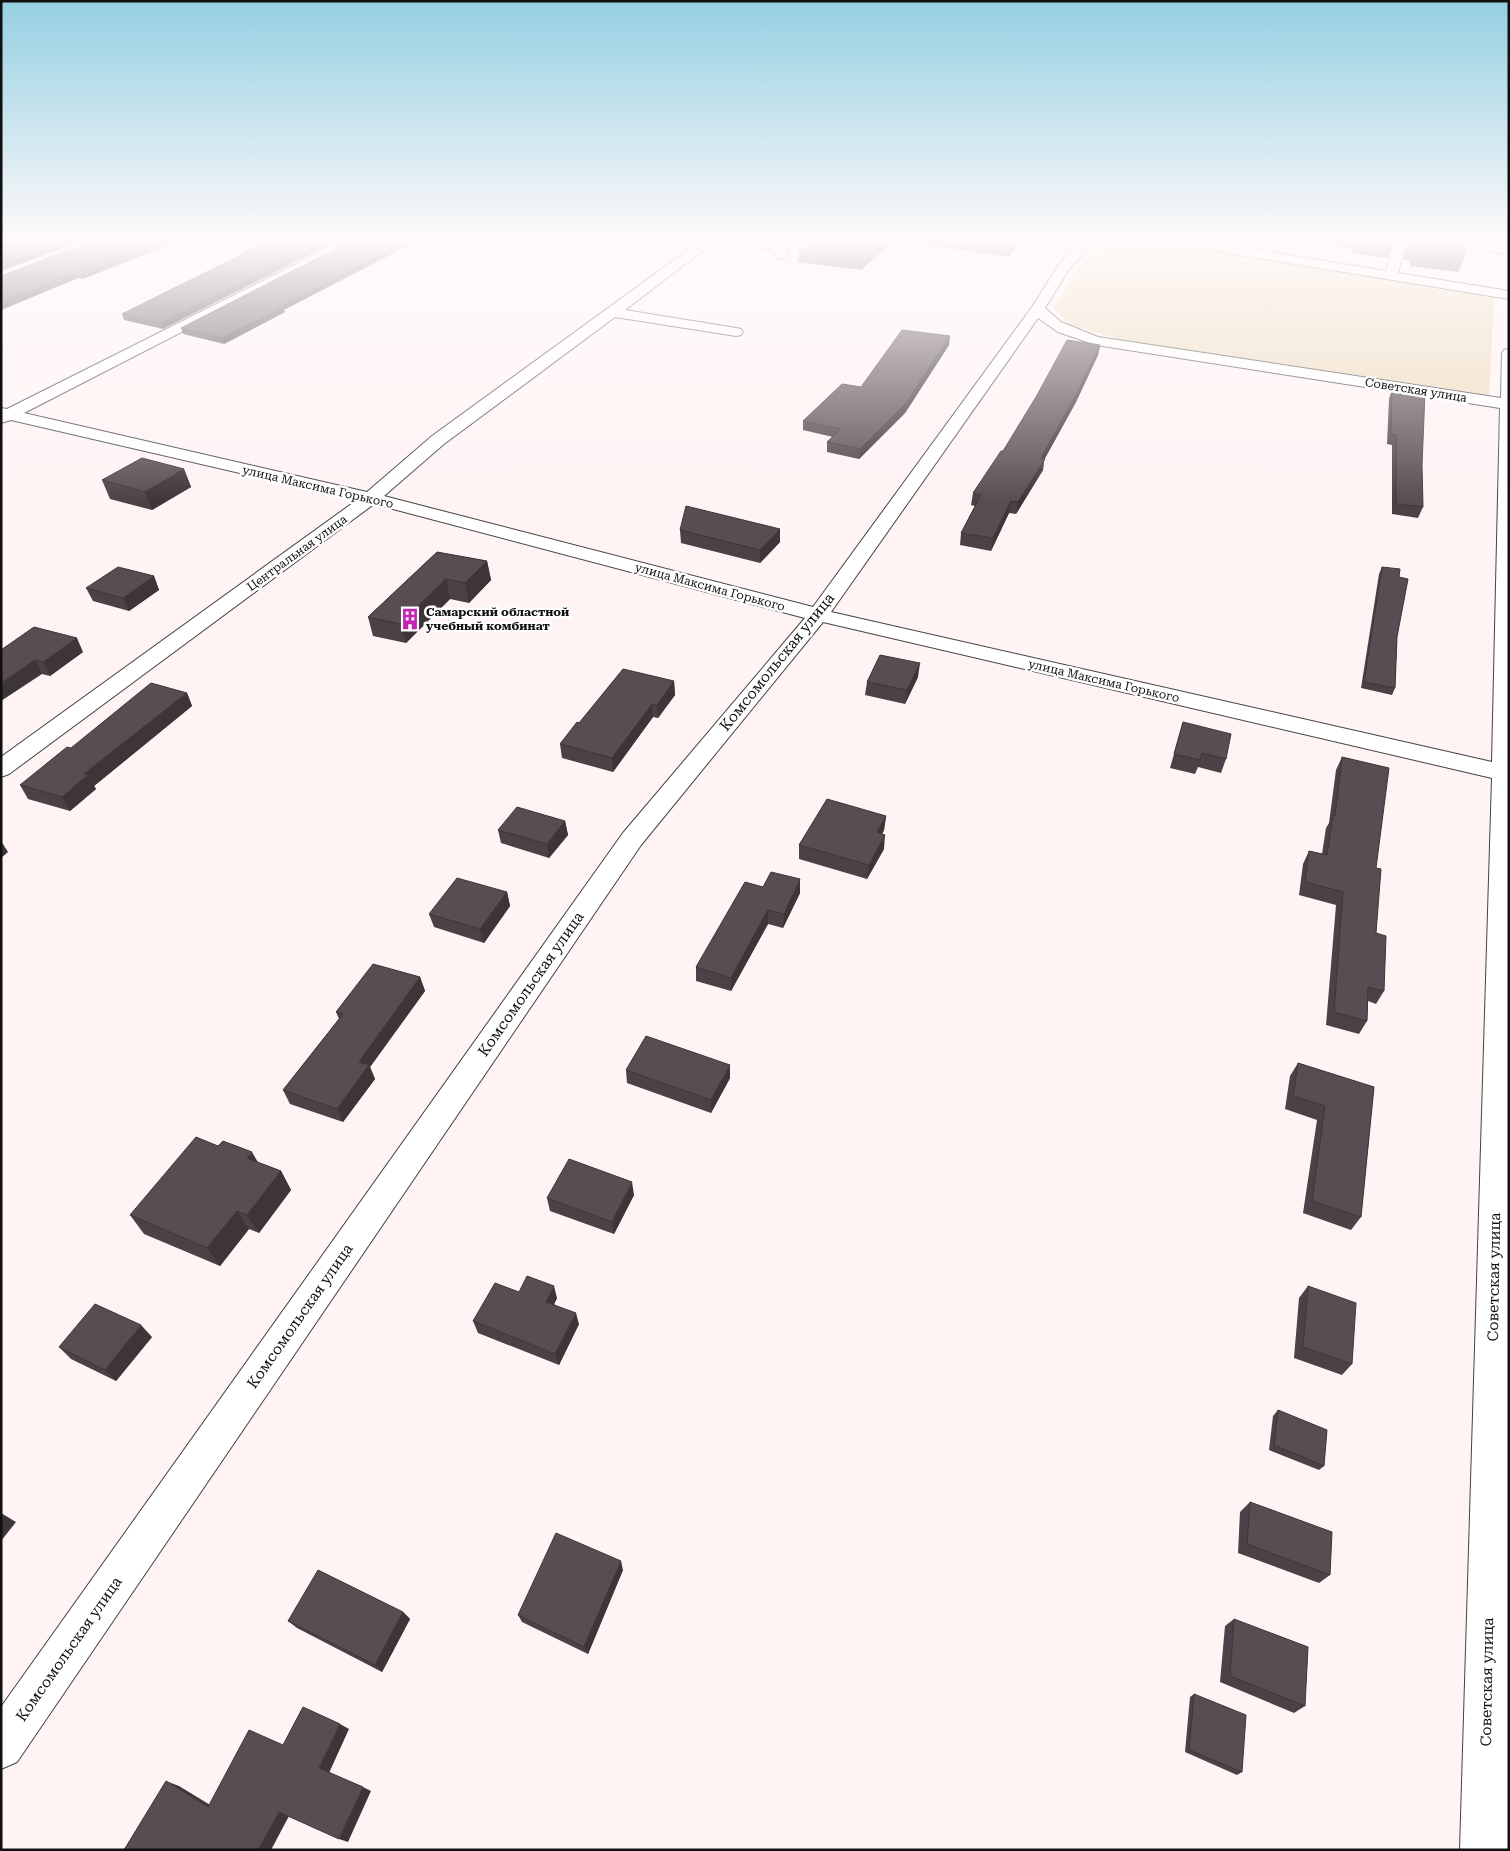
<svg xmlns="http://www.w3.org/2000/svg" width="1510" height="1851" font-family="'Roboto Serif',serif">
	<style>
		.green { fill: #ebdabb }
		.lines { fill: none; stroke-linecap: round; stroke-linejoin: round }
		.minor-casing { stroke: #434343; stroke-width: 2 }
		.minor { fill: #fff; fill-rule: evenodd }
		.wall { fill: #4d4147 }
		.shaded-wall { fill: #3e3539 }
		.building { fill: #594c52; stroke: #3e3539 }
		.labels { text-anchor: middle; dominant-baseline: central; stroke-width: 5; stroke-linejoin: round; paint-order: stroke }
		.far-street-label { font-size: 12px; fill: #101010; stroke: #fff }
		.far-poi-label { font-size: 12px; font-weight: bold; fill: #101010; stroke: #fff; text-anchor: start }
		.street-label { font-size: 15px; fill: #101010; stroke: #fff }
	</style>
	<rect width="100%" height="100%" fill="#fff3f4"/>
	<polygon class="green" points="1109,242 1158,242 1494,298 1489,395 1122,340 1069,324 1054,308 1078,268"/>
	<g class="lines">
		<g class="minor-casing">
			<g id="minor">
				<path d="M340,242H357L24,413L367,492L432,436L699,242H714L625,310L736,328L741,329L743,332L741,335L736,336L615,317L444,444L384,496L813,607L1032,307L1060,263L1081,242H1095L1070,268L1045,308L1061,322L1098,337L1501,398L1502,353L1504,350L1509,349L1508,1850H1460L1492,778L823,622L641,845L17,1762L1,1769V1707L623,833L805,618L374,504L9,774L1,777V757L357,500L11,420L1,423V408L7,409ZM1038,318L1058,332L1096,345L1500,408L1492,762L831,612Z"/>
				<polygon points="743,242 782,244 787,249 788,256 786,259 778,259 774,250 749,246"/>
				<polygon points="1178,242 1210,242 1386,271 1394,242 1406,242 1398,273 1509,291 1509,299 1184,246"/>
				<polygon points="1443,242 1481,242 1509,246 1509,254 1449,246"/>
			</g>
		</g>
		<use href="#minor" class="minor"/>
	</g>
	<g class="wall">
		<polygon points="91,242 83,279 78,278 1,310 1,276"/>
		<polygon points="267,242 163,329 124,320 122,314"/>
		<polygon points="892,242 861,270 798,262 799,253"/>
		<polygon points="908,242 1021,242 1008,257"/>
		<polygon points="1306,242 1393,242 1388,258 1352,253 1353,248"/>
		<polygon points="1408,242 1466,242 1465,256 1458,272 1410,266 1411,261 1403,260"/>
		<polygon points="284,310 285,312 224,344 183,334 181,328"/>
		<polygon points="949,345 905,413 859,459 827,452 827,442 833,437 803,430 803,421 861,387"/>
		<polygon points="1100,345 1098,355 1076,402 1044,460 1043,470 1016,514 1009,513 991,551 960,545 961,533 975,506 971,505 973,493 1003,451"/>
		<polygon points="1392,389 1423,507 1418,518 1392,514 1392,445 1387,444 1389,399"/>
		<polygon points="184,469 191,487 152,510 110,499 102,480"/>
		<polygon points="680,530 780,542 760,563 681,543"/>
		<polygon points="437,552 487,561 491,580 469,603 450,599 406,643 373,636 368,617"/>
		<polygon points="1382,567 1397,637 1395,688 1392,695 1361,688 1379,574"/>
		<polygon points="154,576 159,590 129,611 93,601 86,588"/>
		<polygon points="1,650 83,652 50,676 42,674"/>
		<polygon points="918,677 905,704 865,695 867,682"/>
		<polygon points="674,681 675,695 658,718 653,717 613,772 562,758 560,744 579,723"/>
		<polygon points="187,693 192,706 94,786 96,789 70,811 28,799 20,785 71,748"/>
		<polygon points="1183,722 1226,759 1221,773 1198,767 1195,774 1170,768"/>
		<polygon points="1342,757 1376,868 1376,933 1384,991 1376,1004 1368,1001 1367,1021 1359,1034 1326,1025 1336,905 1299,895 1303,864 1309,851 1322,854 1326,828 1329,823 1336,770"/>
		<polygon points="886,816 884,830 882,834 884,849 867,879 799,859 799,845"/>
		<polygon points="565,821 568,835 549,858 501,843 498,830"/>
		<polygon points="763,887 800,893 783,928 768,924 731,991 696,981 696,967"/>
		<polygon points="507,892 510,906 484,943 434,927 429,914"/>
		<polygon points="420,977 425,991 370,1067 375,1079 343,1122 290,1104 283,1090 339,1019 336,1012"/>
		<polygon points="1298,1063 1374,1087 1361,1217 1351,1230 1303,1213 1317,1120 1285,1109 1290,1076"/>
		<polygon points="626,1070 730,1078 711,1113 627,1083"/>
		<polygon points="258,1163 281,1171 291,1190 259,1233 249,1229 220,1266 144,1234 130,1215"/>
		<polygon points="634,1195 614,1234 550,1211 547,1198"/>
		<polygon points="1308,1286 1352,1364 1342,1375 1294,1358 1299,1298"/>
		<polygon points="519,1292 557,1298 554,1304 579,1324 559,1365 478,1333 473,1321"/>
		<polygon points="152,1337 116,1381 71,1359 59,1347"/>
		<polygon points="1278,1410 1324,1466 1319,1470 1269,1450 1273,1416"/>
		<polygon points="1250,1502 1330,1575 1319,1583 1238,1553 1240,1512"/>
		<polygon points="623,1570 588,1654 522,1622 518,1615"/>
		<polygon points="403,1612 410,1619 382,1672 297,1628 288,1621"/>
		<polygon points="1234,1619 1305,1706 1294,1713 1220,1682 1225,1626"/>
		<polygon points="1194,1694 1242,1772 1237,1775 1185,1752 1190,1697"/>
	</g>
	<g class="shaded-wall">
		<polygon points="61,242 80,242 1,271 1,264"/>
		<polygon points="159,242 176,242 83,279 81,273"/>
		<polygon points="323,242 335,242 163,329 161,323"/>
		<polygon points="404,242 415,242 284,310 285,312 224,344 222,338 280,306"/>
		<polygon points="883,242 892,242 861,270 862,262"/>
		<polygon points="1014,242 1021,242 1008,257 1009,248"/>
		<polygon points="76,272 78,278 1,310 1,302"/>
		<polygon points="950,336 949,345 905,413 859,459 860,449"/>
		<polygon points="1100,345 1098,355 1076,402 1044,460 1043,470 1016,514 1018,502"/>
		<polygon points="184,469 191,487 152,510 145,492"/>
		<polygon points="1011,501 1009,513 991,551 993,538"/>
		<polygon points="780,529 780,542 760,563 760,550"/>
		<polygon points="487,561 491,580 469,603 465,583"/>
		<polygon points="154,576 159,590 129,611 123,598"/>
		<polygon points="446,579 450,599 406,643 400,624"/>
		<polygon points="77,638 83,652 50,676 43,662"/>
		<polygon points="35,660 42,674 1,701 1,683"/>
		<polygon points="920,663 918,677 905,704 907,690"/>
		<polygon points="674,681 675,695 658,718 657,705"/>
		<polygon points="187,693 192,706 94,786 96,789 70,811 62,797 84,774"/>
		<polygon points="652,704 653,717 613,772 612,758"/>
		<polygon points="886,816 884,830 876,846 877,832"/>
		<polygon points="565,821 568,835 549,858 547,844"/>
		<polygon points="885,835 884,849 867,879 869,865"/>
		<polygon points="1,841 8,852 1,858"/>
		<polygon points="800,879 800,893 783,928 784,914"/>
		<polygon points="507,892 510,906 484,943 480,929"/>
		<polygon points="768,910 768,924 731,991 731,978"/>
		<polygon points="420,977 425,991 370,1067 375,1079 343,1122 337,1109 359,1062"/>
		<polygon points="730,1065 730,1078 711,1113 711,1100"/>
		<polygon points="252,1152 263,1171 247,1158"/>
		<polygon points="281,1171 291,1190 259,1233 247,1215"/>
		<polygon points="632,1182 634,1195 614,1234 612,1222"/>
		<polygon points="237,1211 249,1229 220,1266 207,1248"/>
		<polygon points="554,1286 557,1298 550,1313 546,1302"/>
		<polygon points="576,1313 579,1324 559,1365 555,1354"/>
		<polygon points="141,1325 152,1337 116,1381 105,1370"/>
		<polygon points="1,1513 16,1522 1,1541"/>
		<polygon points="621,1561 623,1570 588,1654 584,1647"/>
		<polygon points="403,1612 410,1619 382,1672 375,1665"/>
		<polygon points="340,1724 349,1729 329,1773 319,1768"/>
		<polygon points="166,1781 179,1786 220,1811 208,1807"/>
		<polygon points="363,1787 371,1791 348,1842 339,1839"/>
		<polygon points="279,1812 289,1816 271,1850 258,1850"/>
	</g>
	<g class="building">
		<polygon points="1,242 61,242 1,264"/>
		<polygon points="91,242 159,242 81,273 76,272 1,302 1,276"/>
		<polygon points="267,242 323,242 161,323 122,314"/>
		<polygon points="349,242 404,242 280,306 283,307 222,338 181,328"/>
		<polygon points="810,242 883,242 862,262 799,253"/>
		<polygon points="968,242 1014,242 1009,248"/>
		<polygon points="1410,242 1466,242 1465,256 1416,250 1417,245 1409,244"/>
		<polygon points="902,330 950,336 906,403 860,449 827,442 841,429 803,421 842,384 861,387"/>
		<polygon points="1067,340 1100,345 1078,391 1041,458 1045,459 1018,502 1011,501 993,538 961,533 981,495 973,493 1001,451 1003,451 1036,397"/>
		<polygon points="1392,389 1425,393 1422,465 1423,507 1396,504 1396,435 1391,434"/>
		<polygon points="142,458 184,469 145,492 102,480"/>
		<polygon points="686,506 780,529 760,550 680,530"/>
		<polygon points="437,552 487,561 465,583 446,579 400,624 368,617"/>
		<polygon points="118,567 154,576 123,598 86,588"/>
		<polygon points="1382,567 1400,569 1399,577 1408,579 1397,637 1395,688 1364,682"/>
		<polygon points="34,627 77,638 43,662 35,660 1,683 1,650"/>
		<polygon points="880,655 920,663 907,690 867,682"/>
		<polygon points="623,669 674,681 657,705 652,704 612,758 560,744 577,722 579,723"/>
		<polygon points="151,683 187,693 84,774 88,775 62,797 20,785 67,747 71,748"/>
		<polygon points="1183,722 1231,734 1226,759 1202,753 1200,760 1174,754"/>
		<polygon points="1342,757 1389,768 1376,868 1381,869 1376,933 1386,936 1384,991 1368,987 1367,1021 1334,1012 1343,892 1305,882 1309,851 1327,855 1333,815 1335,816"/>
		<polygon points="827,799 886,816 877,832 885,835 869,865 799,845"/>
		<polygon points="517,807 565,821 547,844 498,830"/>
		<polygon points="771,872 800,879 784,914 768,910 731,978 696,967 745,882 763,887"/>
		<polygon points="457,878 507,892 480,929 429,914"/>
		<polygon points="373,964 420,977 359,1062 369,1065 337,1109 283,1090 343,1014 336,1012"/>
		<polygon points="646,1036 730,1065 711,1100 626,1070"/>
		<polygon points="1298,1063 1374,1087 1361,1217 1312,1201 1325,1106 1293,1096"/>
		<polygon points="196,1137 218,1146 223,1141 252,1152 247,1158 281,1171 247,1215 237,1211 207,1248 130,1215"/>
		<polygon points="569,1159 632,1182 612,1222 547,1198"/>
		<polygon points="527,1276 554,1286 546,1302 576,1313 555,1354 473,1321 495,1283 519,1292"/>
		<polygon points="1308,1286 1356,1303 1352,1364 1303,1347"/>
		<polygon points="95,1304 141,1325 105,1370 59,1347"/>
		<polygon points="1278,1410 1327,1430 1324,1466 1274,1445"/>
		<polygon points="1250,1502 1332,1532 1330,1575 1247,1544"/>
		<polygon points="556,1533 621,1561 584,1647 518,1615"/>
		<polygon points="318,1570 403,1612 375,1665 288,1621"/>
		<polygon points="1234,1619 1308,1647 1305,1706 1230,1676"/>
		<polygon points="1194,1694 1246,1715 1242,1772 1189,1750"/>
		<polygon points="303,1707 340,1724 319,1768 363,1787 339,1839 279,1812 258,1850 124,1850 166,1781 208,1807 249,1730 283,1745"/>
	</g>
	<linearGradient id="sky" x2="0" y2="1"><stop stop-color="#94cfe2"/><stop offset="0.48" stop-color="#fffafa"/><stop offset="1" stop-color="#fffafa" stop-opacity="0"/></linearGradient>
	<rect width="1510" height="502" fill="url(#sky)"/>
	<defs>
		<g id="building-bare" transform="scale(1.725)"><path d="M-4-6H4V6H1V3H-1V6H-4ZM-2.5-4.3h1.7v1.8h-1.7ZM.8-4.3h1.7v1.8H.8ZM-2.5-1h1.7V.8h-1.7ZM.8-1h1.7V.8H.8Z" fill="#c524b3" stroke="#fff" stroke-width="2.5" paint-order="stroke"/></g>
	</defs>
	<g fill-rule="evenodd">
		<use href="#building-bare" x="410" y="619"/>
	</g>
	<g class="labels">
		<g class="far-street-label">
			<text transform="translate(1416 390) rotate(9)">Советская улица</text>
			<text transform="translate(318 487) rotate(13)">улица Максима Горького</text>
			<text transform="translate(297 553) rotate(-36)">Центральная улица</text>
			<text transform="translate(710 587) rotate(15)">улица Максима Горького</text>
			<text transform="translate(1104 681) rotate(13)">улица Максима Горького</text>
		</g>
		<g class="far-poi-label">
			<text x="426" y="612">Самарский областной<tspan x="426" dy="14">учебный комбинат</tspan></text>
		</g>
		<g class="street-label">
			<text transform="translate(777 662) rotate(-51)">Комсомольская улица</text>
			<text transform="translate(531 984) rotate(-55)">Комсомольская улица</text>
			<text transform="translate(1494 1277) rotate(-89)">Советская улица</text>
			<text transform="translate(300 1316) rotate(-55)">Комсомольская улица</text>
			<text transform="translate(69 1649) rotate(-55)">Комсомольская улица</text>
			<text transform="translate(1487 1682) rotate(-89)">Советская улица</text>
		</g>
	</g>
	<rect width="1510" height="1851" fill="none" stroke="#101010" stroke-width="5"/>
</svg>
